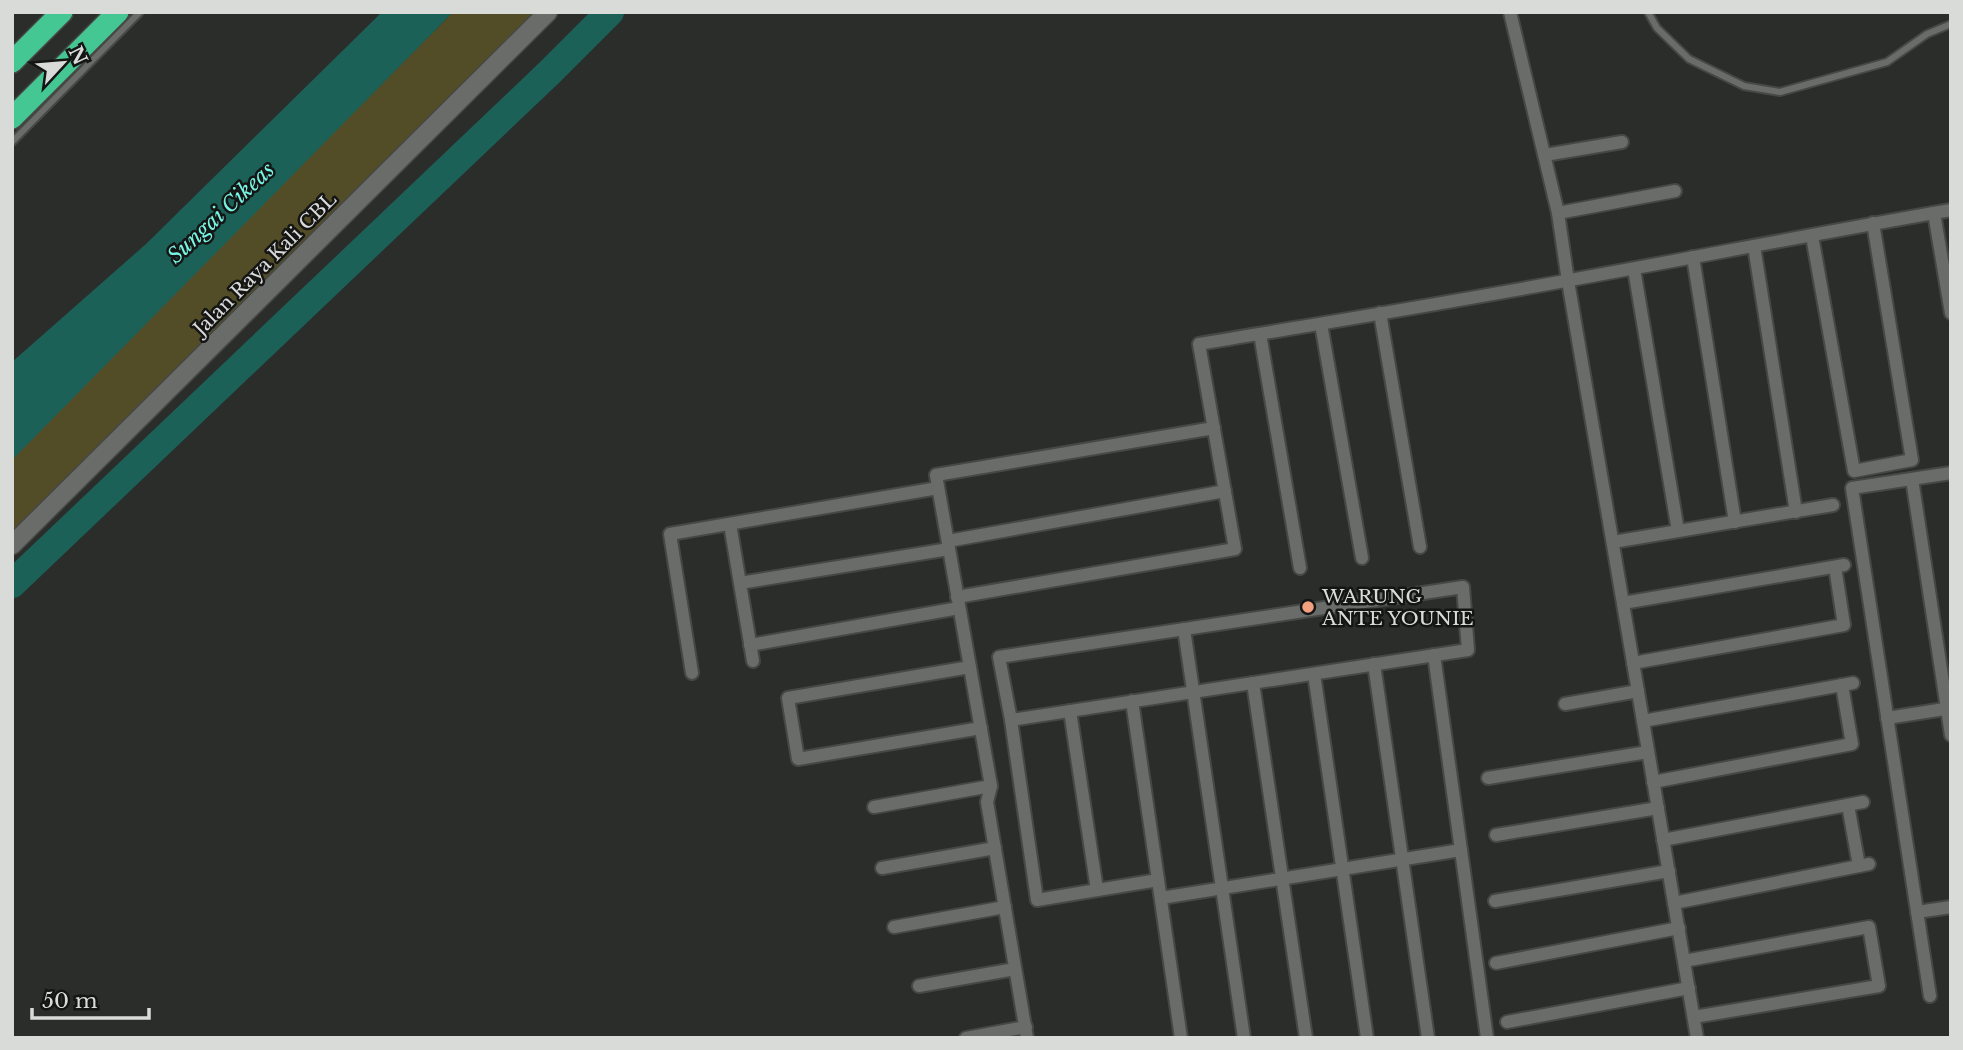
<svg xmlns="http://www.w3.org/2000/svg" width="1963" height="1050" font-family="'Libre Baskerville',serif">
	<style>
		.green { fill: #524d27 }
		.water { fill: #1c6158 }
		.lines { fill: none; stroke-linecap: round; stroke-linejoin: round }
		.river { stroke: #1c6158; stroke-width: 28 }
		.service-casing { stroke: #464846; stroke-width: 10 }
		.minor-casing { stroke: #464846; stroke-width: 16 }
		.secondary-casing { stroke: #464846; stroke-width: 21 }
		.motorway-casing { stroke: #464846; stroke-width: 24 }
		.service { stroke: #696c69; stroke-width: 6 }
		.minor { stroke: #696c69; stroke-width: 12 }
		.secondary { stroke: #696c69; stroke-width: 18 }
		.motorway { stroke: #45c793; stroke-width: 21 }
		.poi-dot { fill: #f2a080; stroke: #141514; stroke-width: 2.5 }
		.labels { text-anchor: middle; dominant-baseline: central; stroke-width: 5; stroke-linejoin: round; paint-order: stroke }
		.street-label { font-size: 19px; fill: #d9dbd9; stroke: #141514 }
		.poi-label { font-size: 19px; fill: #d9dbd9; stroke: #141514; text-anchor: start }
		.water-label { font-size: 21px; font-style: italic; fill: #77f5e3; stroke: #141514 }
	</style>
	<rect width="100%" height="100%" fill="#2a2d2a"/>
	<polygon class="green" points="453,12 548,12 12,545 12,457"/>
	<polygon class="water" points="382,12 453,12 12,460 12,362 146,244"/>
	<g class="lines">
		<polyline class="river" points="12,584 550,72 610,12"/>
		<g class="service-casing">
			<g id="service">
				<polyline points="1648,12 1657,28 1689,59 1744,86 1780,92 1887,62 1927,34 1951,24"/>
				<polyline points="12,142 140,12"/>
			</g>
		</g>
		<g class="minor-casing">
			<g id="minor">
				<polyline points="1510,12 1558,213 1568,281 1697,1038"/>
				<polyline points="1545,155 1622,142"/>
				<polyline points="1558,213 1675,191"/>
				<polyline points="1934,213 1951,313"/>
				<polyline points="1812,236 1854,471 1912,460 1873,223"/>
				<polyline points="1754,246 1796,512"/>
				<polyline points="1693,257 1735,522"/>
				<polyline points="1634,269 1678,531"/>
				<polyline points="1380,313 1420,547"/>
				<polyline points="1321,324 1362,558"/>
				<polyline points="1260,334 1300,568"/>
				<polyline points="1912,479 1951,735"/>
				<polyline points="730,524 753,661"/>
				<polyline points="948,541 1225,491"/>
				<polyline points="1613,542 1833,505"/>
				<polyline points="740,583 949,549"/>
				<polygon points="1463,587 1468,650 1011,720 999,657"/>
				<path d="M957,597L1235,549L1199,344C1323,323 1447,303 1570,280C1697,257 1824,232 1951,210"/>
				<polyline points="1623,603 1844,565"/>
				<polyline points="1184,629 1244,1038"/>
				<polyline points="750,645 959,608"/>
				<polyline points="1434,655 1487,1038"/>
				<polyline points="1633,663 1844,625 1835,567"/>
				<polyline points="1374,664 1428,1038"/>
				<polyline points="970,667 788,698 798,759 981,728"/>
				<polyline points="692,673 670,534 938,488"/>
				<polyline points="1314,674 1367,1038"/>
				<polyline points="1253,683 1306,1038"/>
				<polyline points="1132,701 1181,1038"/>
				<polyline points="1565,704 1638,691"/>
				<polyline points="1070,711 1097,890"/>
				<polyline points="1887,718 1951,708"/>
				<polyline points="1011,720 1037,900 1158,880"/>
				<polyline points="1643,721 1853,683"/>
				<polyline points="1488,778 1648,752"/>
				<polyline points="1653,782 1852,744 1842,685"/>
				<polyline points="1848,805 1859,866"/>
				<polyline points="874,807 991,786"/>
				<polyline points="1496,835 1658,808"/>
				<polyline points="1663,840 1863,802"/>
				<polyline points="882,868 995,848"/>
				<polyline points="1161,898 1461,850"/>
				<polyline points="1495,901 1669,871"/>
				<polyline points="1674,903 1869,864"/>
				<polyline points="1917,912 1951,907"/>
				<polyline points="894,927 1005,907"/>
				<polyline points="1684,961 1869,927 1879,986 1694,1017"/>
				<polyline points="1496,963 1679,928"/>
				<polyline points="919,986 1015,969"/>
				<polyline points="1930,996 1852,488 1951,473"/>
				<polyline points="1507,1022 1689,988"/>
				<polyline points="966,1038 1026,1027"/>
				<polyline points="1027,1038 987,802 991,786 936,475 1214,428"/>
			</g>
		</g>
		<g class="secondary-casing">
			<polyline id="secondary" points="12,545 548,12"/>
		</g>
		<g class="motorway-casing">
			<g id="motorway">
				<polyline points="12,62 62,12"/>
				<polyline points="12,118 118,12"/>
			</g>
		</g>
		<use href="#service" class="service"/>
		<use href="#minor" class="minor"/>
		<use href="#secondary" class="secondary"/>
		<use href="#motorway" class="motorway"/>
	</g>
	<circle class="poi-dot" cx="1308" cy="607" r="7"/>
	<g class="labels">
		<g class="street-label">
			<text transform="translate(265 264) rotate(-45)">Jalan Raya Kali CBL</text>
		</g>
		<g class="poi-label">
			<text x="1322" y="596">WARUNG<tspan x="1322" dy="22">ANTE YOUNIE</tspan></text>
		</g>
		<g class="water-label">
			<text transform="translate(221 213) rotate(-43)">Sungai Cikeas</text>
		</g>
	</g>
	<rect width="1963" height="1050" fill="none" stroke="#d9dbd9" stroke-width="28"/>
	<g transform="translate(63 63) rotate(64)" stroke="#141514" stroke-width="5" paint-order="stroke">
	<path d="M0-5L12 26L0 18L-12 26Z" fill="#d9dbd9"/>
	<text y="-10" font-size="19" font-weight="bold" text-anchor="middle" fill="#d9dbd9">N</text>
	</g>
	<path d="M32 1008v10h117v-10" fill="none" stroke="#d9dbd9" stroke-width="3.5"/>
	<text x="42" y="1008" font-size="21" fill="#d9dbd9" stroke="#141514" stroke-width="5" paint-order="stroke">50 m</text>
</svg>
